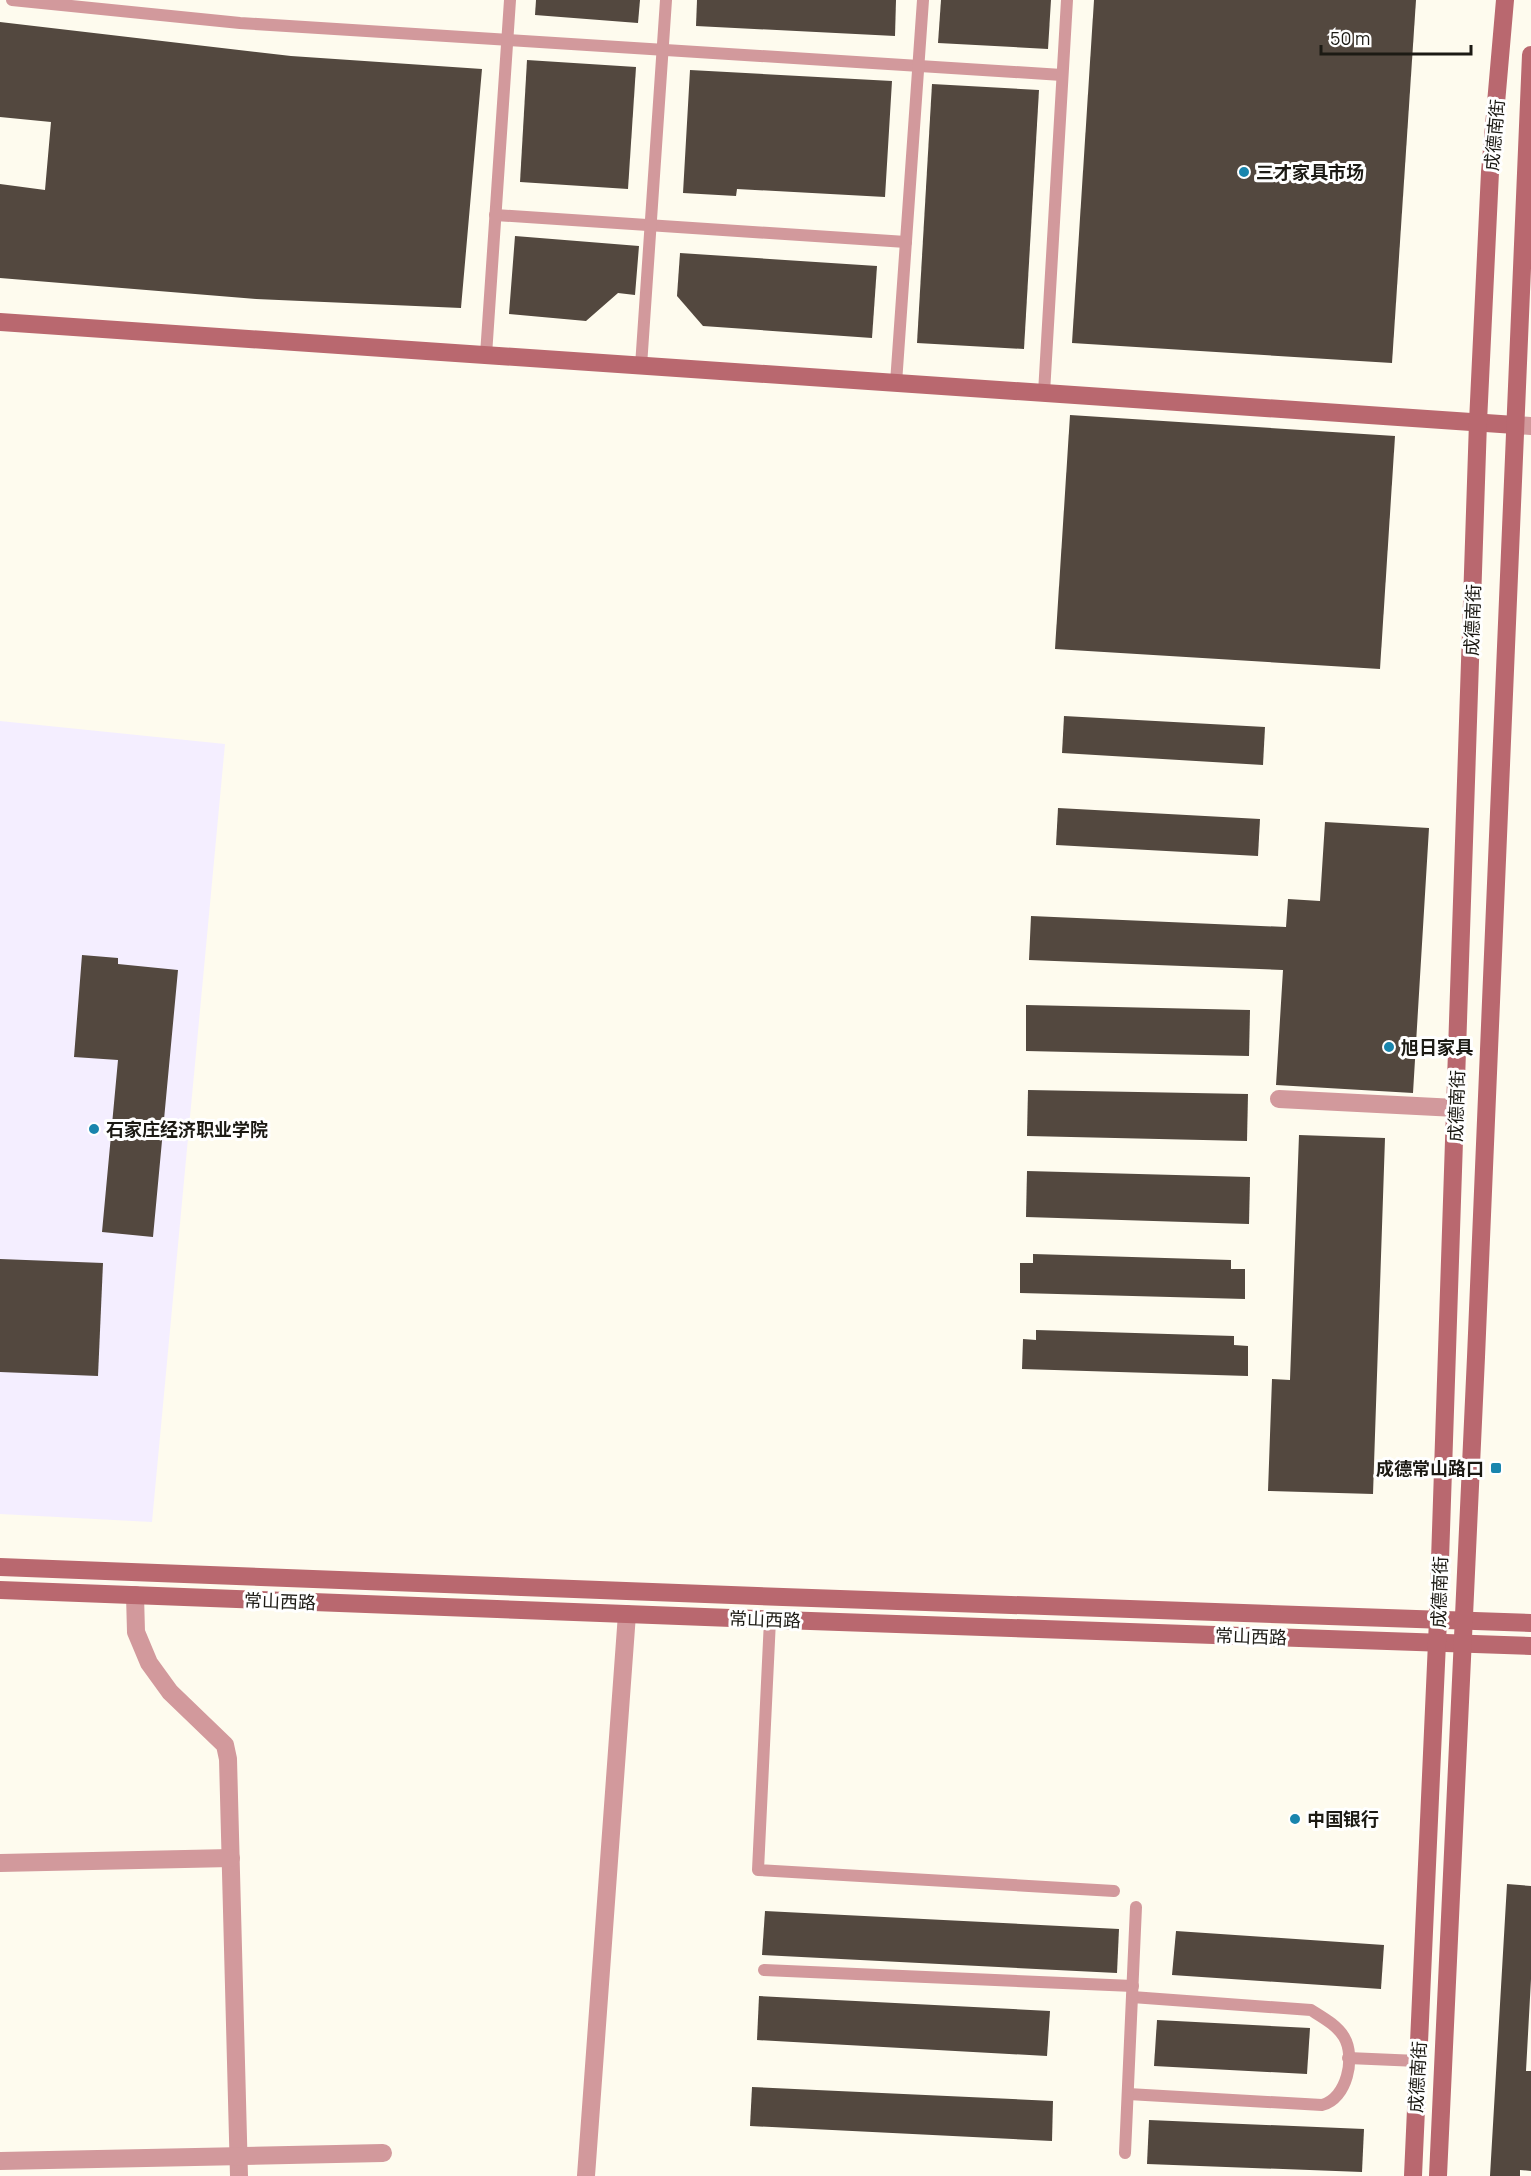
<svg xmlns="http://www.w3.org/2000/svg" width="1531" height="2176" font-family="Manrope,'Noto Sans SC',sans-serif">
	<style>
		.education { fill: #f4eeff }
		.building { fill: #53483f }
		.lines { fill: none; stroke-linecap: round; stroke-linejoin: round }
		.lane { stroke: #d2999c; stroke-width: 12 }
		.street { stroke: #d2999c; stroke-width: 18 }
		.secondary { stroke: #b9686f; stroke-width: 18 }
		.poi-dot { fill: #1985ad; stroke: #fff; stroke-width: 2 }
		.labels { text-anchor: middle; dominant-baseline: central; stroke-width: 6; stroke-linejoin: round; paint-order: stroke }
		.street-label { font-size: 18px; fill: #1c1a14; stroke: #fff }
		.poi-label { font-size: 18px; font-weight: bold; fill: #1c1a14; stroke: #fff; text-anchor: start }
	</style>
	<rect width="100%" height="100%" fill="#fefbee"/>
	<polygon class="education" points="0,721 225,744 152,1522 0,1514"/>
	<g class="building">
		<polygon points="536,0 640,0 638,23 535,15"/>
		<polygon points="697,0 896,0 895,36 696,26"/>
		<polygon points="941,0 1051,0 1048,49 938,43"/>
		<polygon points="1094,0 1416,0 1392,363 1072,343"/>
		<polygon points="0,22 291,56 482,69 461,308 256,299 0,278 0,184 45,190 51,122 0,117"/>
		<polygon points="527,60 636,67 628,189 520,182"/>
		<polygon points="690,70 892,81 885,197 737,189 736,196 683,193"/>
		<polygon points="932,84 1039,90 1024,349 917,343"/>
		<polygon points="515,236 639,246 635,295 618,293 586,321 509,314"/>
		<polygon points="680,253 877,266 872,338 703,326 677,296"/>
		<polygon points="1070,415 1395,436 1380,669 1055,649"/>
		<polygon points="1064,716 1265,727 1263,765 1062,753"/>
		<polygon points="1058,808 1260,819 1258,856 1056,845"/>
		<polygon points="1325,822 1429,828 1413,1093 1276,1085 1283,970 1029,960 1031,916 1286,927 1288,899 1320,901"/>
		<polygon points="82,955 118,958 118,964 178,970 153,1237 102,1232 118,1060 74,1057"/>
		<polygon points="1026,1005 1250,1010 1249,1056 1026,1051"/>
		<polygon points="1028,1090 1248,1094 1247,1141 1027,1136"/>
		<polygon points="1299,1135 1385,1138 1373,1494 1268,1491 1272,1379 1290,1380"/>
		<polygon points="1027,1171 1250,1177 1249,1224 1026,1217"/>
		<polygon points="1033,1254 1231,1260 1231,1269 1245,1269 1245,1299 1020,1293 1020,1263 1033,1263"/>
		<polygon points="0,1259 103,1263 98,1376 0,1372"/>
		<polygon points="1036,1330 1234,1336 1234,1345 1248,1346 1248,1376 1022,1369 1023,1339 1036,1340"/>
		<polygon points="1507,1884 1531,1886 1531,1979 1526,2071 1531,2071 1531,2171 1520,2170 1520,2176 1490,2176"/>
		<polygon points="765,1911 1119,1929 1117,1973 762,1955"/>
		<polygon points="1176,1931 1384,1945 1381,1989 1172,1975"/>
		<polygon points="759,1996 1050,2011 1047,2056 757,2040"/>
		<polygon points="1157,2020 1310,2028 1307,2074 1154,2066"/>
		<polygon points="752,2087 1053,2101 1052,2141 750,2126"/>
		<polygon points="1149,2120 1364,2129 1362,2172 1147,2164"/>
	</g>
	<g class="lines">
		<g class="lane">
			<polyline points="12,0 240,23 1062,75"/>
			<polyline points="495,215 906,242"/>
			<polyline points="486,355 510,0"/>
			<polyline points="641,366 666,0"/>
			<polyline points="896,383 923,0"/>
			<polyline points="1044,393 1067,0"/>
			<polyline points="770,1620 758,1870 1114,1891"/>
			<polyline points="764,1970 1133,1986"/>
			<polyline points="1348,2058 1418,2061"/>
			<path d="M1128,2094L1322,2105C1347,2099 1356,2057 1344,2037C1337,2025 1322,2017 1311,2010L1132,1997"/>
			<polyline points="1125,2153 1136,1907"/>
		</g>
		<g class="street">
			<polyline points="1515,425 1531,426"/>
			<polyline points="1279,1099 1456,1108"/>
			<polyline points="135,1595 136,1632 149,1663 170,1692 225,1745 228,1759 239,2176"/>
			<polyline points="0,1863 231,1858"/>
			<polyline points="0,2161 383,2153"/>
			<polyline points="586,2176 627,1614"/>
		</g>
		<g class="secondary">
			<polyline points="0,322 1515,425"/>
			<polyline points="0,1567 783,1597 1531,1623"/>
			<polyline points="0,1590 782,1620 1531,1646"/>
			<polyline points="1413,2176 1438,1620 1478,422 1490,172 1505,0"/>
			<polyline points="1438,2176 1476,1357 1531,55"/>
		</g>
	</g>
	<g class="poi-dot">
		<circle cx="1244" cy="172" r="6"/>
		<circle cx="1389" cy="1047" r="6"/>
		<circle cx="94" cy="1129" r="6"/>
		<rect x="1490" y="1462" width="12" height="12" rx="3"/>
		<circle cx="1295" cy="1819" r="6"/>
	</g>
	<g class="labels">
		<g class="street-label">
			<text transform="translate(1494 135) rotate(-85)">成德南街</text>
			<text transform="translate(1472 620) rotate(-88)">成德南街</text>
			<text transform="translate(1456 1106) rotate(-88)">成德南街</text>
			<text transform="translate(1439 1592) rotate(-88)">成德南街</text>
			<text transform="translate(280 1601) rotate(2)">常山西路</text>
			<text transform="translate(765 1619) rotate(2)">常山西路</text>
			<text transform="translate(1251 1636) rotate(2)">常山西路</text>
			<text transform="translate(1417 2077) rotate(-87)">成德南街</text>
		</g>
		<g class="poi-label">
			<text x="1256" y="172">三才家具市场</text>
			<text x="1401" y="1047">旭日家具</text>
			<text x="106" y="1129">石家庄经济职业学院</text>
			<text x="1484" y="1468" text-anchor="end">成德常山路口</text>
			<text x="1307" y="1819">中国银行</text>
		</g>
	</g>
	<path d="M1321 45v9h150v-9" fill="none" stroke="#1c1a14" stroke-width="3"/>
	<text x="1330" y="45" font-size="18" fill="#1c1a14" stroke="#ffffff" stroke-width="4.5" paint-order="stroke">50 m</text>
</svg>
